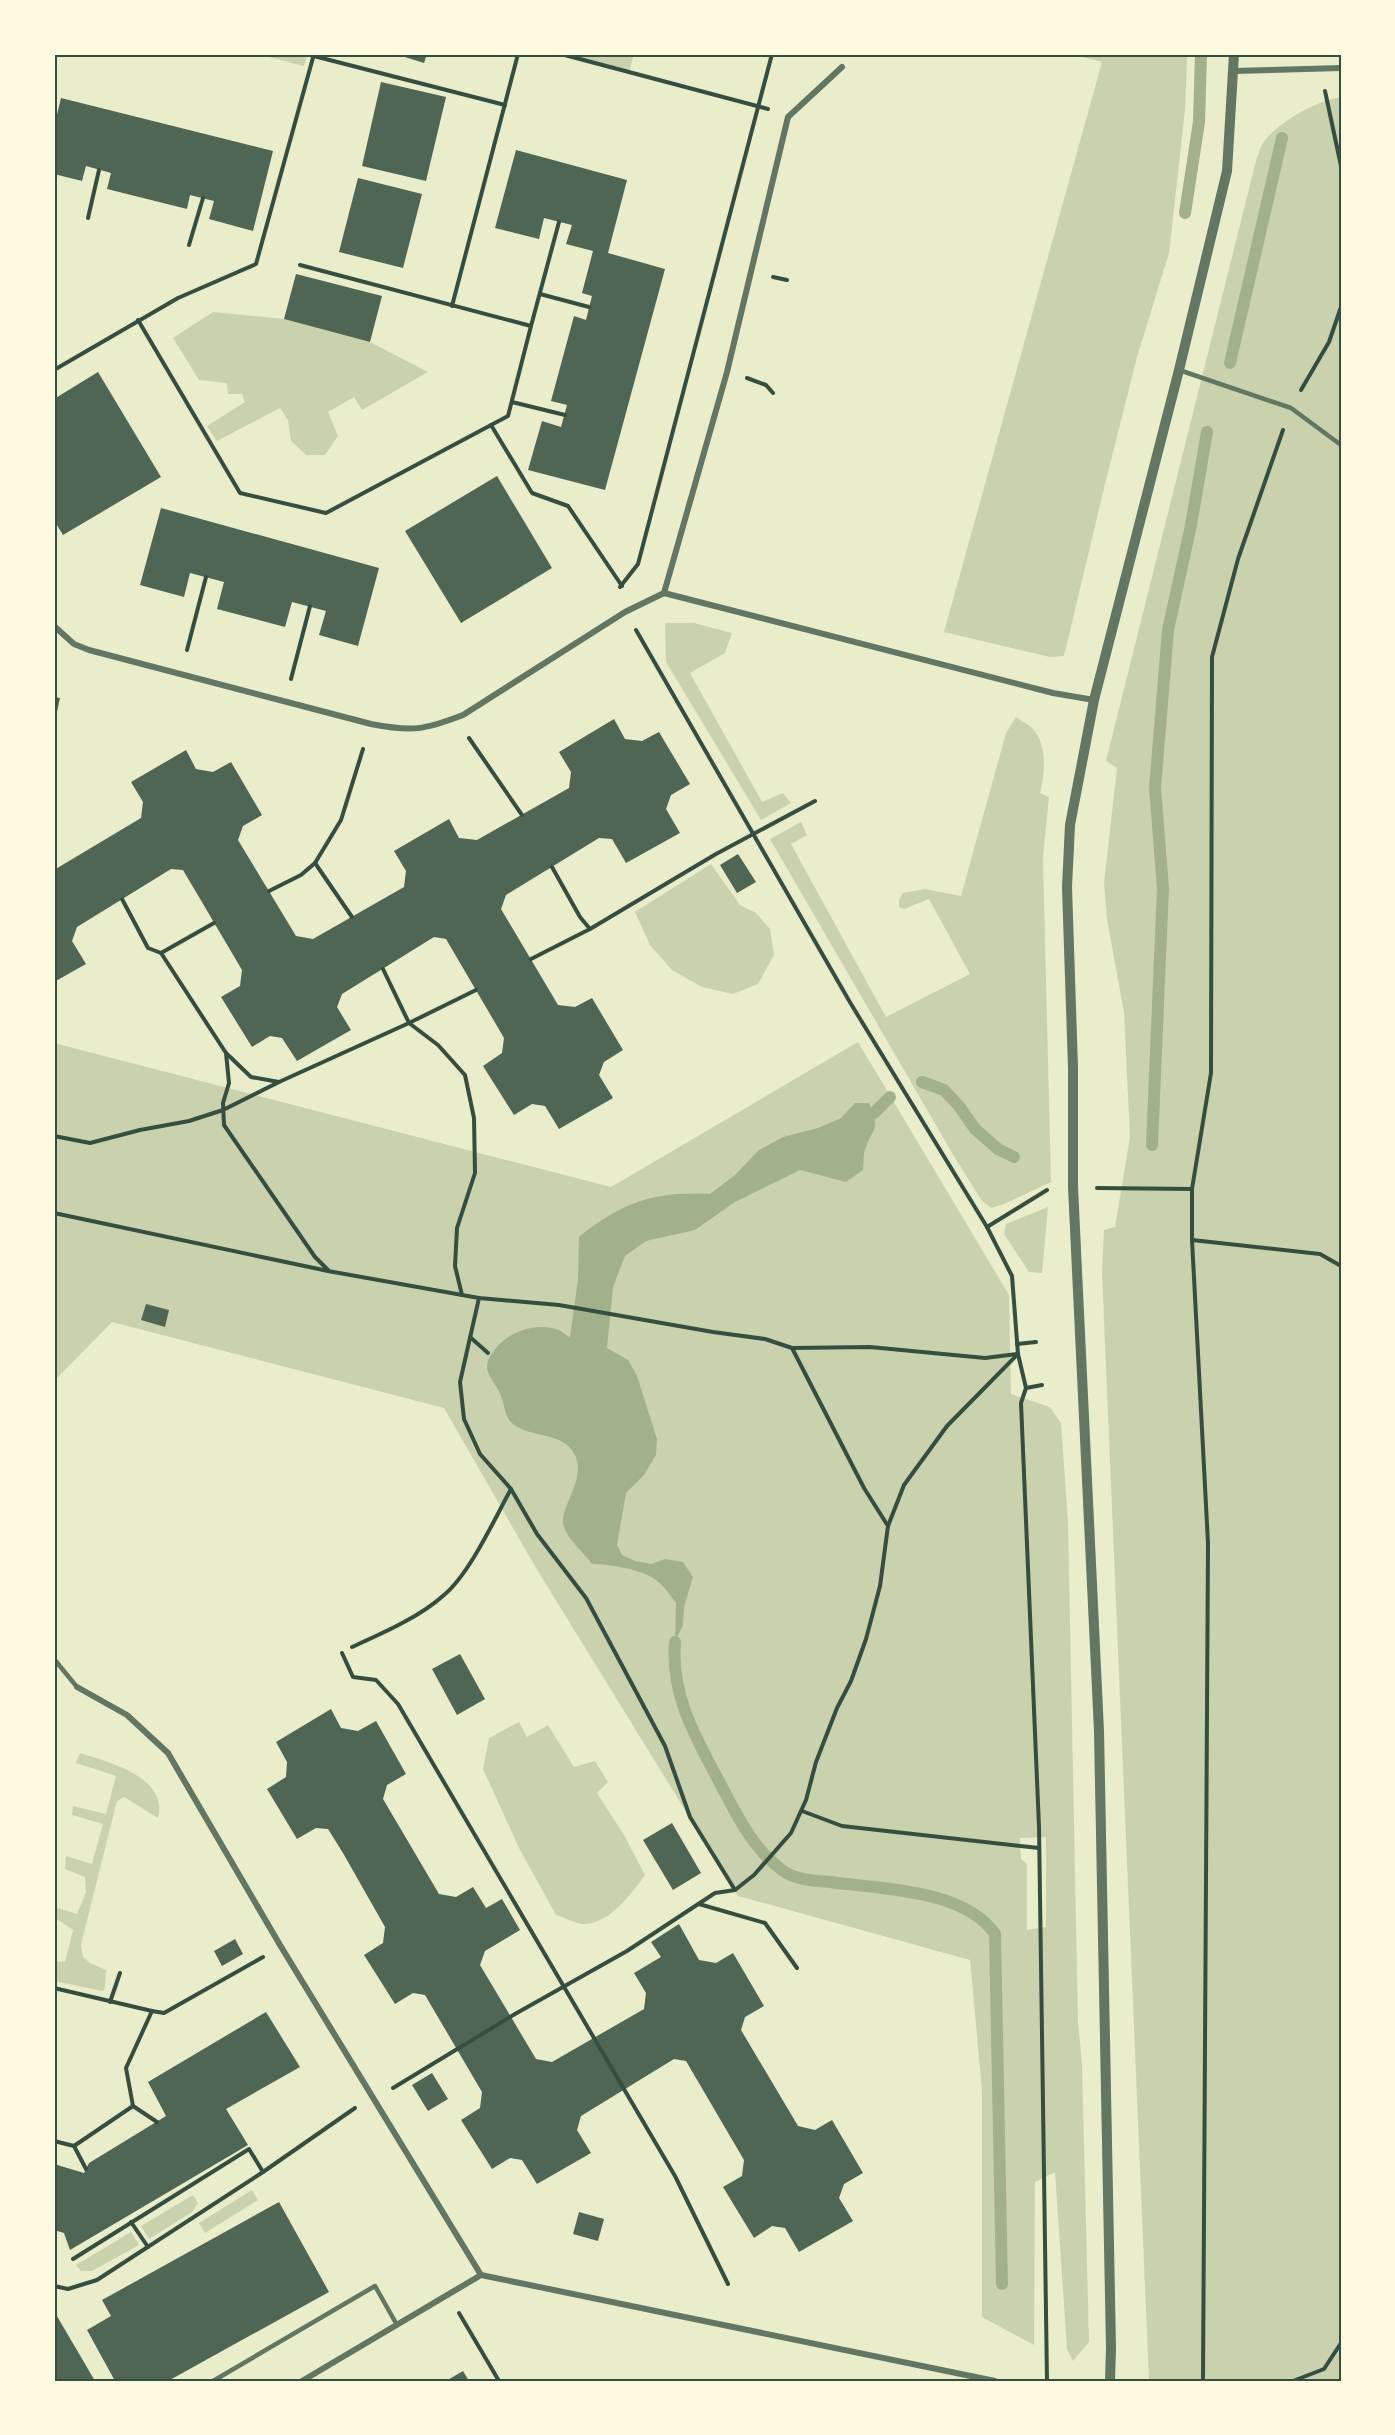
<svg xmlns="http://www.w3.org/2000/svg" width="1395" height="2435" font-family="Karla,sans-serif">
	<style>
		.green { fill: #cad2ad; fill-rule: evenodd }
		.water { fill: #a3b18a }
		.lines { fill: none; stroke-linecap: round; stroke-linejoin: round }
		.stream { stroke: #a3b18a; stroke-width: 12 }
		.building { fill: #4f6655 }
		.path { stroke: #344e41; stroke-width: 4 }
		.service { stroke: #617663; stroke-width: 4.5 }
		.minor { stroke: #617663; stroke-width: 6 }
		.tertiary { stroke: #617663; stroke-width: 10 }
		.neatline { fill: none; stroke: #344e41; stroke-width: 2 }
	</style>
	<rect width="100%" height="100%" fill="#e9edc9"/>
	<g class="green">
		<polygon points="258,54 307,54 304,66"/>
		<polygon points="561,54 634,54 629,72"/>
		<polygon points="1071,54 1187,54 1187,60 1185,110 1169,253 1137,357 1105,484 1064,656 1050,657 944,632 1102,62"/>
		<path d="M1341,97V2381H1149L1102,1273L1104,1230L1115,1227L1130,1137L1124,1013L1107,919L1104,883L1117,768L1106,761L1256,161C1258,155 1260,148 1263,143C1278,122 1316,101 1341,97Z"/>
		<polygon points="213,312 284,319 370,342 428,372 362,410 354,397 328,412 338,436 325,455 306,455 291,441 288,420 280,408 217,441 207,426 245,402 242,394 228,394 227,383 199,380 173,338"/>
		<polygon points="665,623 694,623 732,633 725,653 690,673 762,802 783,793 791,803 761,820 666,662"/>
		<path d="M1016,717C1021,721 1028,724 1032,728C1048,745 1045,773 1040,793L1049,797L1043,858L1051,1182L1004,1204L991,1208L982,1201L955,1158L770,839L801,822L807,835L791,844L886,1017L970,974L929,899L904,909L899,907V900L903,893L925,889L961,896L1006,733Z"/>
		<polygon points="711,864 740,905 756,913 770,929 774,955 758,984 733,994 702,987 672,970 650,945 635,912"/>
		<path d="M858,1042L1009,1295L1011,1394L1050,1407L1061,1423L1068,1522L1078,2022L1082,2064L1089,2342L1073,2361L1067,2349L1055,2172L1035,2182L1034,2345L982,2317V2090L970,1960L738,1896L536,1568L444,1408L112,1322L54,1381V1043L611,1187ZM1046,1837V1927L1027,1930V1864L1021,1859L1020,1838Z"/>
		<polygon points="1048,1207 1042,1273 1029,1272 1004,1234 1006,1224"/>
		<path d="M519,1722L527,1737L548,1725L574,1767L595,1761L608,1782L597,1793L624,1835L645,1875C631,1894 611,1923 584,1924C576,1924 564,1917 556,1915L519,1848L483,1769L489,1738Z"/>
		<path d="M80,1753C108,1762 169,1777 158,1818L124,1797L117,1801L81,1945L83,1957L90,1963L106,1970L105,1987L103,1991L54,1981V1961L65,1962L73,1930L54,1917V1907L77,1914L86,1892L85,1877L65,1869L66,1856L92,1864L103,1824L72,1815L73,1806L106,1814L116,1776L76,1763Z"/>
		<polygon points="252,2190 258,2200 205,2233 199,2223"/>
		<polygon points="193,2195 198,2203 192,2212 149,2239 141,2226"/>
		<polygon points="131,2232 139,2245 92,2271 81,2271 76,2265"/>
	</g>
	<path class="water" d="M855,1103H869C881,1131 873,1126 865,1150C863,1155 864,1163 863,1170L846,1182L800,1170L735,1202L695,1230L646,1241L625,1256L613,1287L607,1348L628,1360L637,1376L657,1439L656,1455L644,1475L626,1493L617,1545L622,1555L635,1561L651,1564L665,1559L683,1562L693,1577L684,1607L683,1625L675,1642L676,1603C669,1594 663,1584 653,1578C639,1569 608,1564 592,1564C584,1552 565,1538 563,1523C561,1504 591,1473 571,1449C557,1431 525,1438 510,1421C505,1416 504,1403 501,1396C498,1387 488,1377 487,1368C487,1359 491,1354 496,1348C510,1331 537,1322 559,1330C562,1332 567,1336 570,1337L578,1279L579,1237C622,1202 655,1191 710,1194L735,1175L759,1150L783,1137L818,1128L841,1118Z"/>
	<g class="lines">
		<g class="stream">
			<polyline points="1185,213 1199,122 1201,54"/>
			<polyline points="1230,363 1282,138"/>
			<polyline points="922,1082 944,1090 959,1106 975,1129 998,1149 1014,1157"/>
			<polyline points="874,1113 890,1097"/>
			<polyline points="1152,1145 1163,888 1155,788 1168,630 1191,525 1207,432"/>
			<path d="M675,1642C671,1690 691,1729 713,1770C732,1805 749,1846 782,1870C794,1880 816,1881 830,1882C880,1889 964,1889 995,1934L1002,2284"/>
		</g>
	</g>
	<g class="building">
		<polygon points="395,54 427,54 424,63"/>
		<polygon points="381,82 446,97 426,181 362,166"/>
		<polygon points="61,98 273,151 253,231 209,219 214,201 190,195 187,209 107,189 111,173 86,166 82,181 54,174 54,127"/>
		<polygon points="516,150 627,180 608,253 665,269 605,490 528,470 542,421 561,427 567,405 551,401 574,316 586,320 592,296 582,293 593,251 566,244 572,225 544,218 539,239 495,228"/>
		<polygon points="358,178 422,194 403,268 339,252"/>
		<polygon points="296,274 382,296 370,342 284,319"/>
		<polygon points="98,372 161,477 63,535 54,520 54,399"/>
		<polygon points="497,476 552,568 461,623 405,531"/>
		<polygon points="161,508 379,568 358,646 319,635 326,611 292,602 285,627 217,609 224,582 190,573 184,597 140,585"/>
		<polygon points="54,697 60,698 55,721 54,721"/>
		<polygon points="614,719 625,739 642,741 659,732 690,784 671,795 666,809 680,833 626,863 612,839 599,838 506,895 501,909 558,1005 575,1007 592,998 623,1050 604,1062 599,1075 613,1098 559,1129 545,1106 532,1104 514,1115 483,1066 502,1053 504,1038 446,939 434,937 342,994 337,1007 351,1030 297,1061 282,1038 270,1036 252,1047 221,997 240,986 242,970 183,870 171,869 77,927 72,941 86,964 54,982 54,870 141,818 143,802 131,782 186,750 196,769 213,772 231,762 262,815 243,826 238,840 296,936 313,939 404,887 406,871 394,851 449,819 459,838 477,840 569,788 571,772 559,752"/>
		<polygon points="738,854 756,882 737,893 720,865"/>
		<polygon points="146,1304 169,1310 165,1327 141,1320"/>
		<polygon points="460,1654 485,1699 457,1715 432,1669"/>
		<polygon points="331,1709 341,1728 358,1731 376,1721 406,1774 387,1785 383,1799 439,1894 456,1897 473,1887 486,1908 502,1899 520,1930 485,1951 480,1965 536,2059 552,2062 644,2009 646,1993 634,1973 661,1957 651,1942 679,1924 699,1960 716,1963 733,1953 764,2006 745,2017 741,2030 798,2126 815,2130 832,2120 863,2173 844,2184 839,2198 853,2221 799,2252 785,2228 772,2226 754,2238 723,2187 742,2176 744,2160 686,2061 674,2059 581,2116 577,2130 591,2153 537,2184 522,2160 510,2158 492,2169 461,2120 480,2108 482,2092 425,1995 413,1993 395,2004 364,1955 383,1943 385,1927 343,1853 328,1829 316,1828 297,1839 267,1789 286,1777 287,1762 276,1742"/>
		<polygon points="672,1823 701,1873 673,1890 643,1840"/>
		<polygon points="235,1939 243,1954 222,1966 214,1951"/>
		<polygon points="266,2012 300,2067 226,2109 248,2145 70,2250 64,2233 54,2230 54,2164 84,2173 89,2163 166,2116 148,2082"/>
		<polygon points="432,2073 448,2099 428,2111 412,2085"/>
		<polygon points="279,2202 329,2292 168,2381 115,2381 87,2330 111,2316 102,2300"/>
		<polygon points="579,2212 604,2219 598,2241 573,2234"/>
		<polygon points="54,2311 71,2340 95,2381 54,2381"/>
		<polygon points="463,2371 469,2381 446,2381"/>
	</g>
	<g class="lines">
		<g class="path">
			<polyline points="306,54 505,105"/>
			<polyline points="561,54 768,109"/>
			<polyline points="1325,91 1341,166"/>
			<polyline points="88,218 99,170"/>
			<polyline points="189,245 203,198"/>
			<polyline points="773,277 787,280"/>
			<polyline points="540,294 589,307"/>
			<polyline points="452,306 518,54"/>
			<polyline points="138,320 240,493 326,513 508,416 531,326 300,265"/>
			<polyline points="531,326 559,222"/>
			<polyline points="54,370 178,298 256,264 314,54"/>
			<polyline points="747,378 766,385 773,393"/>
			<polyline points="1301,390 1329,342 1341,307"/>
			<polyline points="512,402 565,415"/>
			<polyline points="491,425 532,493 568,506 622,586"/>
			<polyline points="620,587 638,564 772,54"/>
			<polyline points="636,630 851,1004 987,1227 1012,1276 1018,1354 1026,1388 1021,1403 1039,1827 1047,2381"/>
			<polyline points="187,650 206,577"/>
			<polyline points="291,679 310,606"/>
			<polyline points="469,738 522,815"/>
			<polyline points="315,863 352,917"/>
			<polyline points="552,867 580,917 590,929"/>
			<polyline points="269,891 301,875 315,863 341,820 363,749"/>
			<polyline points="122,899 148,948 161,953 214,923"/>
			<polyline points="161,953 226,1053 251,1077 279,1082 409,1023 476,990"/>
			<polyline points="531,959 590,929 716,854 815,801"/>
			<polyline points="383,969 409,1023 438,1045 465,1075 474,1118 475,1173 457,1228 455,1266 462,1295"/>
			<polyline points="226,1053 229,1083 223,1103 224,1125 315,1257 328,1270"/>
			<polyline points="54,1136 90,1143 140,1130 189,1121 223,1110 279,1082"/>
			<polyline points="1097,1188 1192,1189"/>
			<polyline points="54,1213 328,1271 479,1298 559,1305 713,1332 765,1339 792,1348 870,1347 985,1358 1017,1354"/>
			<polyline points="987,1227 1047,1190"/>
			<polyline points="1192,1240 1320,1254 1341,1266"/>
			<polyline points="479,1298 460,1382 464,1419 480,1454 511,1489 537,1534 586,1598 665,1746 690,1817 735,1890"/>
			<polyline points="470,1337 488,1353"/>
			<polyline points="1017,1344 1036,1342"/>
			<polyline points="792,1348 864,1488 888,1526"/>
			<polyline points="1026,1388 1042,1385"/>
			<path d="M352,1647C381,1634 420,1617 444,1595C470,1573 494,1520 511,1489"/>
			<polyline points="342,1653 353,1677 376,1680 398,1704 675,2176 728,2284"/>
			<polyline points="802,1811 842,1826 1039,1848"/>
			<polyline points="699,1904 765,1923 797,1968"/>
			<polyline points="54,1988 152,2011"/>
			<polyline points="110,2002 120,1973"/>
			<polyline points="393,2088 515,2014 627,1951 715,1893 735,1890 754,1875 791,1833 806,1800 816,1762 837,1708 851,1681 866,1639 880,1586 888,1526 904,1485 947,1426 1017,1355"/>
			<polyline points="133,2106 157,2122"/>
			<polyline points="54,2141 74,2146 133,2106 126,2068 152,2011 164,2013 263,1957"/>
			<polyline points="74,2146 86,2169"/>
			<polyline points="131,2222 148,2247"/>
			<polyline points="73,2259 249,2149 263,2172"/>
			<polyline points="54,2286 68,2289 97,2280 263,2172 355,2108"/>
			<polyline points="459,2313 499,2381"/>
			<polyline points="1203,2381 1208,1543 1192,1240 1192,1189 1211,1073 1212,657 1238,559 1283,430"/>
			<polyline points="1293,2381 1324,2369 1341,2343"/>
		</g>
		<g class="service">
			<polyline points="1179,370 1291,408 1341,445"/>
			<polyline points="54,1659 77,1687"/>
			<polyline points="213,2381 375,2286 397,2325"/>
		</g>
		<g class="minor">
			<polyline points="1234,71 1341,68"/>
			<polyline points="664,593 727,372 788,117 842,67"/>
			<path d="M54,626L74,644L89,650L371,724C412,732 424,730 463,715L625,612L664,593L1053,693L1094,700"/>
			<polyline points="77,1687 127,1715 168,1753 280,1945 481,2275"/>
			<polyline points="302,2381 481,2275 995,2381"/>
		</g>
		<polyline class="tertiary" points="1110,2381 1111,2348 1099,1731 1073,1187 1073,1068 1067,887 1070,825 1094,700 1179,370 1227,171 1234,54"/>
	</g>
	<rect width="1395" height="2435" fill="none" stroke="#fefae0" stroke-width="111"/>
	<rect x="56" y="56" width="1284" height="2324" class="neatline"/>
</svg>
